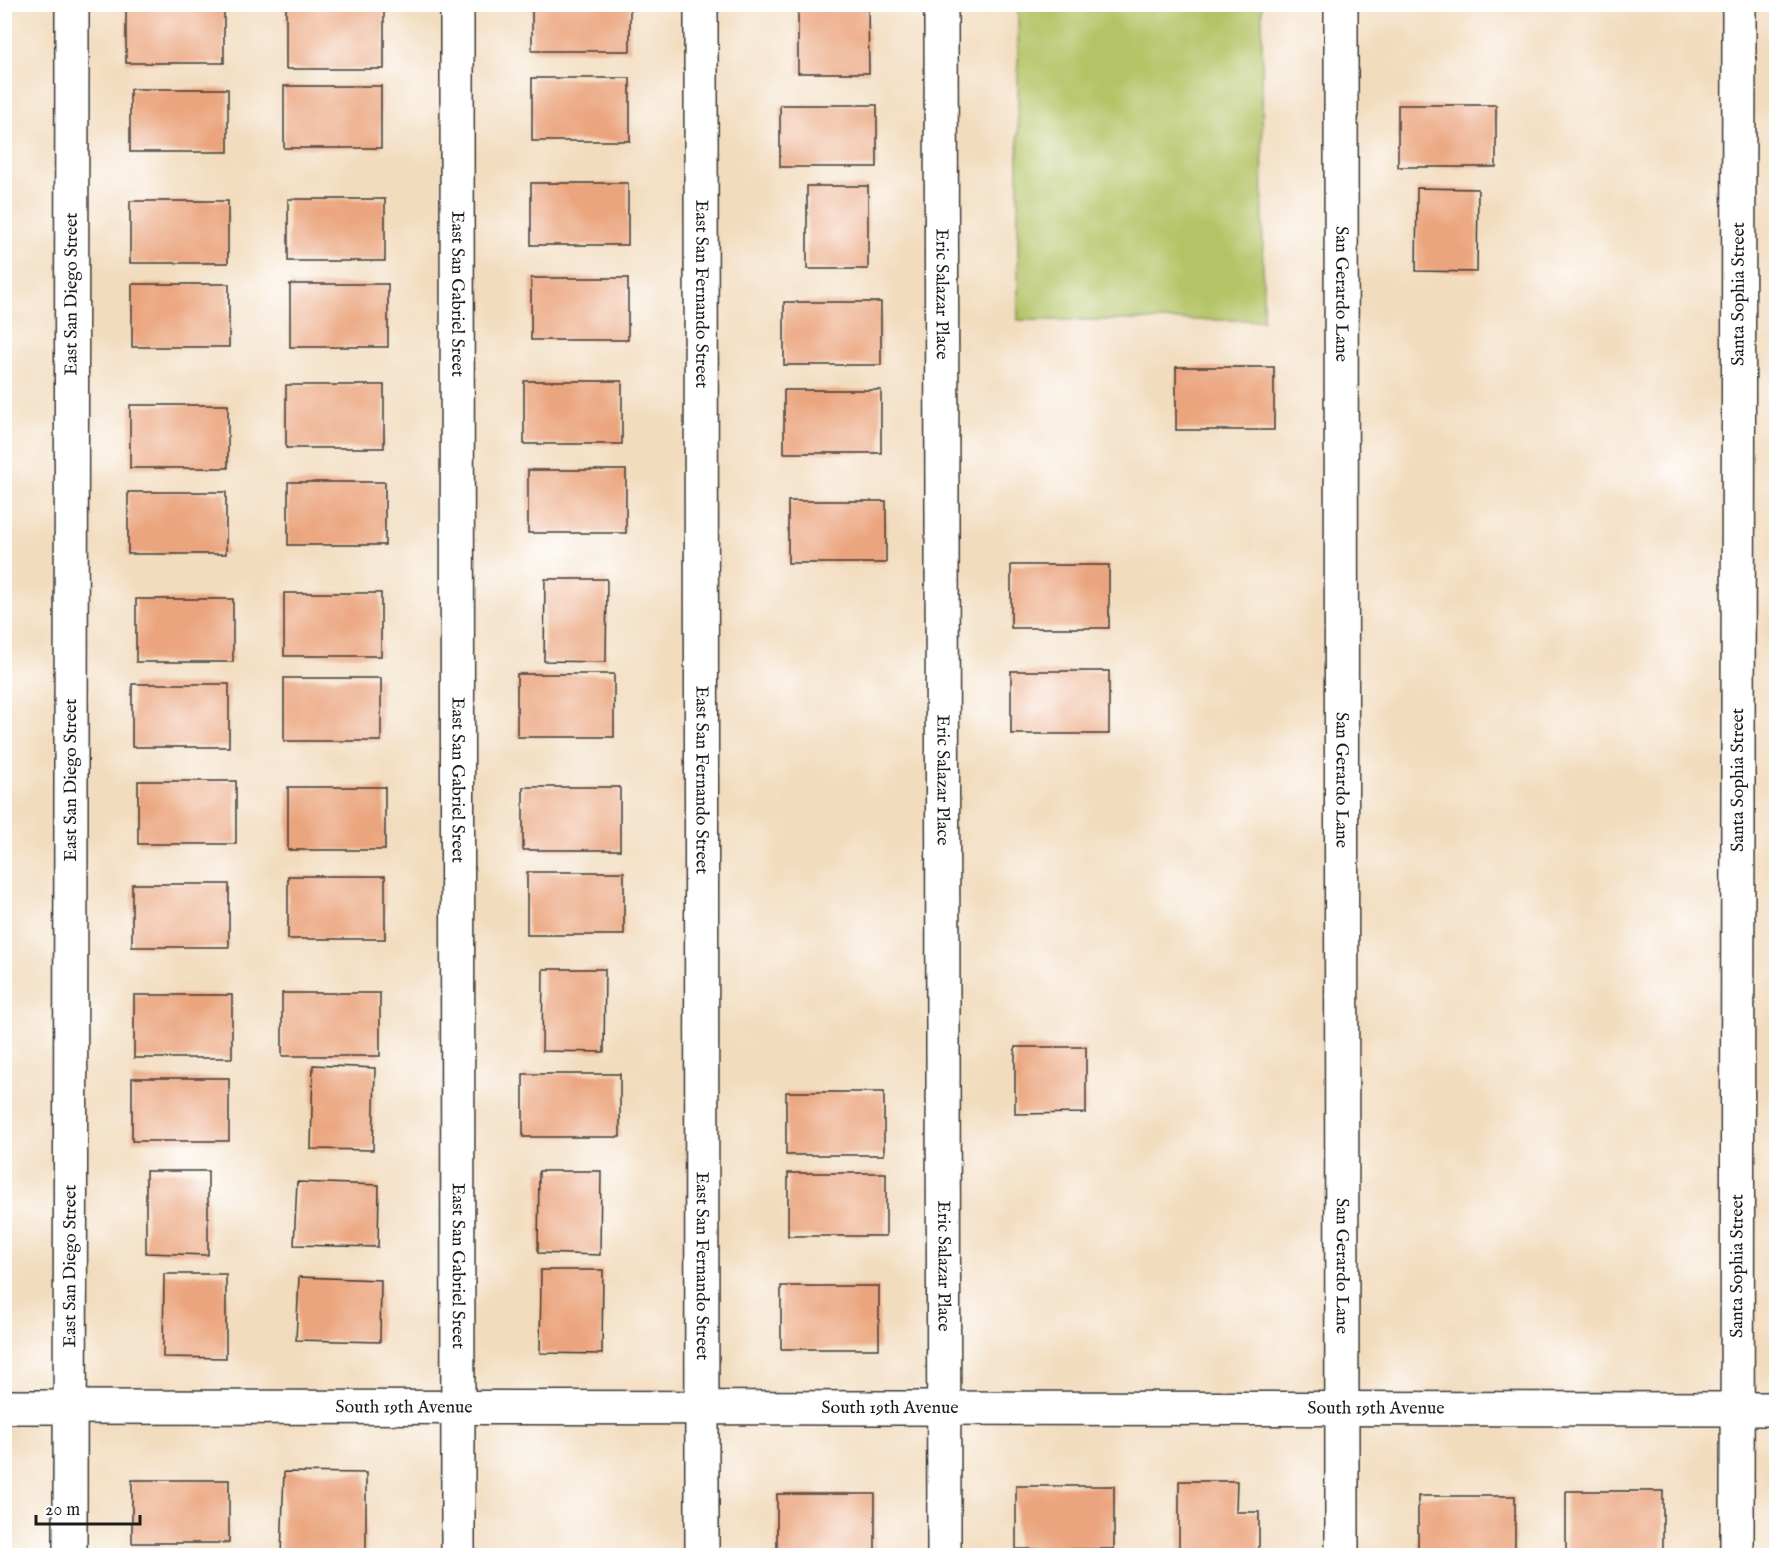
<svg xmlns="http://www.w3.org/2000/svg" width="1781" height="1560" font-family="'IM FELL English',serif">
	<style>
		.green { fill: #b4c365; stroke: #687040; stroke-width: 1.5 }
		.building { fill: #eba57e }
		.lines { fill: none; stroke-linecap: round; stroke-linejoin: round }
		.minor-casing { stroke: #3c3934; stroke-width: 36 }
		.tertiary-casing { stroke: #3c3934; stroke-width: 36 }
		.minor { stroke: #fff; stroke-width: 33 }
		.tertiary { stroke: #fff; stroke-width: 33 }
		.labels { text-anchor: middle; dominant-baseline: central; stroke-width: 6; stroke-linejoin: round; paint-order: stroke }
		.street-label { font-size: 18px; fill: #1c1c1c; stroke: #fff }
	</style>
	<rect width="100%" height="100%" fill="#fff"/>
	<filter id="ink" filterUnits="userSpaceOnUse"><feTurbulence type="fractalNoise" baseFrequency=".0167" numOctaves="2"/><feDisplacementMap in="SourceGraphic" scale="12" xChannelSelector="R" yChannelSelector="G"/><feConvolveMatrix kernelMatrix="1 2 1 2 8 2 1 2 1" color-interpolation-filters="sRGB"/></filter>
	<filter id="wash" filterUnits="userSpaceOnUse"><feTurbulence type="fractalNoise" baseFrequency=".008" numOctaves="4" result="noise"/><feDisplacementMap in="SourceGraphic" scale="24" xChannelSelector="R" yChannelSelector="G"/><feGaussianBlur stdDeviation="1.35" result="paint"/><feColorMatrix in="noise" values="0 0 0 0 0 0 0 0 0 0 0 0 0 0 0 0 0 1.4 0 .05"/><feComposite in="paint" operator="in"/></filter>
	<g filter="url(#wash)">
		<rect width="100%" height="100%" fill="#f2dcbe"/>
		<polygon class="green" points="1018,5 1262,5 1263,320 1018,320"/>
		<g id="blocks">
			<g class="building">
				<rect x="126" y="4" width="98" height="59"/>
				<rect x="532" y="4" width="98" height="47"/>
				<polygon points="868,6 869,73 798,73 798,7"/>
				<rect x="286" y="7" width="98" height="62"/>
				<rect x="532" y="78" width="98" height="63"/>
				<rect x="284" y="86" width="97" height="62"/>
				<rect x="130" y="89" width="98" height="63"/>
				<rect x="780" y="105" width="97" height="62"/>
				<rect x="1398" y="105" width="98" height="62"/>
				<rect x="531" y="183" width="97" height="62"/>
				<rect x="807" y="186" width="61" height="83"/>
				<polygon points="1417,188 1478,189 1477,272 1416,271"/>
				<rect x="288" y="199" width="97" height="62"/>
				<rect x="130" y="201" width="98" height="62"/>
				<rect x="531" y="278" width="97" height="62"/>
				<rect x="132" y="284" width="97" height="63"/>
				<rect x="290" y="284" width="98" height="63"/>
				<rect x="784" y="302" width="97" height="63"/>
				<rect x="1176" y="367" width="98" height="63"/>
				<rect x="524" y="381" width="98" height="63"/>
				<rect x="286" y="385" width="98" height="63"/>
				<rect x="784" y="390" width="97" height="63"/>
				<rect x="130" y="405" width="98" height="63"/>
				<rect x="528" y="470" width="98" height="63"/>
				<rect x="288" y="482" width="97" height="63"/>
				<rect x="128" y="492" width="98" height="62"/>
				<rect x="788" y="501" width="98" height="62"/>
				<rect x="1011" y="565" width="98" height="63"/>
				<polygon points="545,579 607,579 606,662 544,661"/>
				<rect x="284" y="593" width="97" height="63"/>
				<rect x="136" y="599" width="97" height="63"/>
				<rect x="1011" y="671" width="98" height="63"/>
				<rect x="517" y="674" width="97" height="63"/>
				<rect x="284" y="678" width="97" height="63"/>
				<rect x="132" y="684" width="97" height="63"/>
				<rect x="138" y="781" width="98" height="63"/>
				<rect x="288" y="787" width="97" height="63"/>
				<rect x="523" y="787" width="97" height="63"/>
				<rect x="527" y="872" width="97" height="63"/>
				<rect x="288" y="876" width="97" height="63"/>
				<rect x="132" y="884" width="97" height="63"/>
				<polygon points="543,969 605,969 604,1052 542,1051"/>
				<rect x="282" y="993" width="98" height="63"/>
				<rect x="134" y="995" width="98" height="63"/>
				<polygon points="1015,1047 1086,1047 1086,1113 1015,1114"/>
				<polygon points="313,1065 375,1068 373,1150 311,1149"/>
				<rect x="523" y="1074" width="97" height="63"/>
				<rect x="132" y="1078" width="97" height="63"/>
				<rect x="786" y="1092" width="98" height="63"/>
				<polygon points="146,1171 208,1171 208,1255 146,1253"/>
				<polygon points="539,1171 601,1171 600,1255 538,1253"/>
				<rect x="788" y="1173" width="98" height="63"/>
				<polygon points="297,1182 379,1185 378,1247 294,1245"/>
				<polygon points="541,1270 603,1270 602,1354 540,1353"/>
				<polygon points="164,1274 226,1274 226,1358 163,1357"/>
				<polygon points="299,1277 381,1280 380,1342 296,1340"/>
				<rect x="781" y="1286" width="98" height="63"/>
				<polygon points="284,1472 366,1473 366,1556 281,1556"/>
				<rect x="132" y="1480" width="97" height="63"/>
				<polygon points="1179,1481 1237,1481 1236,1512 1259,1512 1259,1552 1179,1552"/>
				<rect x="1016" y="1486" width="98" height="63"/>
				<rect x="1566" y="1491" width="97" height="62"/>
				<rect x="777" y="1494" width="98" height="62"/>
				<rect x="1418" y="1496" width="97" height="60"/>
			</g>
		</g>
	</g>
	<g filter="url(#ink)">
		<use href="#blocks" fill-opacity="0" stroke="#3c3934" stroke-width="1.5"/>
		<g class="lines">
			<g class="minor-casing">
				<g id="minor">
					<path id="s1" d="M457,4L458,1556"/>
					<path id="s2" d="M941,4L944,1556"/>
					<path id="s3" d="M1341,4L1342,1556"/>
					<path id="s4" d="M4,1407L1776,1409"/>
					<path id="s5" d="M70,1556L72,4"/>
					<path id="s6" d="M1737,1556L1739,4"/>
				</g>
			</g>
			<g class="tertiary-casing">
				<g id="tertiary">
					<path id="s7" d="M701,4L702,1556"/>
				</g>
			</g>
			<use href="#minor" class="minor"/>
			<use href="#tertiary" class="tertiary"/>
		</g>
	</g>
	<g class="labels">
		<g class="street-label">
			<text stroke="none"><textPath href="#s5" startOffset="1262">East San Diego Street</textPath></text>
			<text stroke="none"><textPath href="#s1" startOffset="290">East San Gabriel Sreet</textPath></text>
			<text stroke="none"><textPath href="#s7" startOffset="290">East San Fernando Street</textPath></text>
			<text stroke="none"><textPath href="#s2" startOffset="290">Eric Salazar Place</textPath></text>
			<text stroke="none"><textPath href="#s3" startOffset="290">San Gerardo Lane</textPath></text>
			<text stroke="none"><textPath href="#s6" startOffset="1262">Santa Sophia Street</textPath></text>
			<text stroke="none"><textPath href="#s5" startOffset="776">East San Diego Street</textPath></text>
			<text stroke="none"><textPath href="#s1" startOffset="776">East San Gabriel Sreet</textPath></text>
			<text stroke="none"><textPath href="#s7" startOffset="776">East San Fernando Street</textPath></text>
			<text stroke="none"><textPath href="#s2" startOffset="776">Eric Salazar Place</textPath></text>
			<text stroke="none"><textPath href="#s3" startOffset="776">San Gerardo Lane</textPath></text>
			<text stroke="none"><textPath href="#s6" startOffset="776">Santa Sophia Street</textPath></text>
			<text stroke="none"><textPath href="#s5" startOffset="290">East San Diego Street</textPath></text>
			<text stroke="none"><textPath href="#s1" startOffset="1262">East San Gabriel Sreet</textPath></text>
			<text stroke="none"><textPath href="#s7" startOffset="1262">East San Fernando Street</textPath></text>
			<text stroke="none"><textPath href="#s2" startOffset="1262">Eric Salazar Place</textPath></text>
			<text stroke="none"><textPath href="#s3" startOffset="1262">San Gerardo Lane</textPath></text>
			<text stroke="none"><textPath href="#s6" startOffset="290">Santa Sophia Street</textPath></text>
			<text stroke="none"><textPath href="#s4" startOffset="400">South 19th Avenue</textPath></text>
			<text stroke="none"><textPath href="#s4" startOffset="886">South 19th Avenue</textPath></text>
			<text stroke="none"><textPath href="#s4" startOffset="1372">South 19th Avenue</textPath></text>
		</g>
	</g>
	<rect width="1781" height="1560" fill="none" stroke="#fff" stroke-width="24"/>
	<path d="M36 1515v9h104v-9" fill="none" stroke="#1c1c1c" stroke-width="3"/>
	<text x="45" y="1515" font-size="18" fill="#1c1c1c" stroke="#ffffff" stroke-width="4.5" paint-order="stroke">20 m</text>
</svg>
